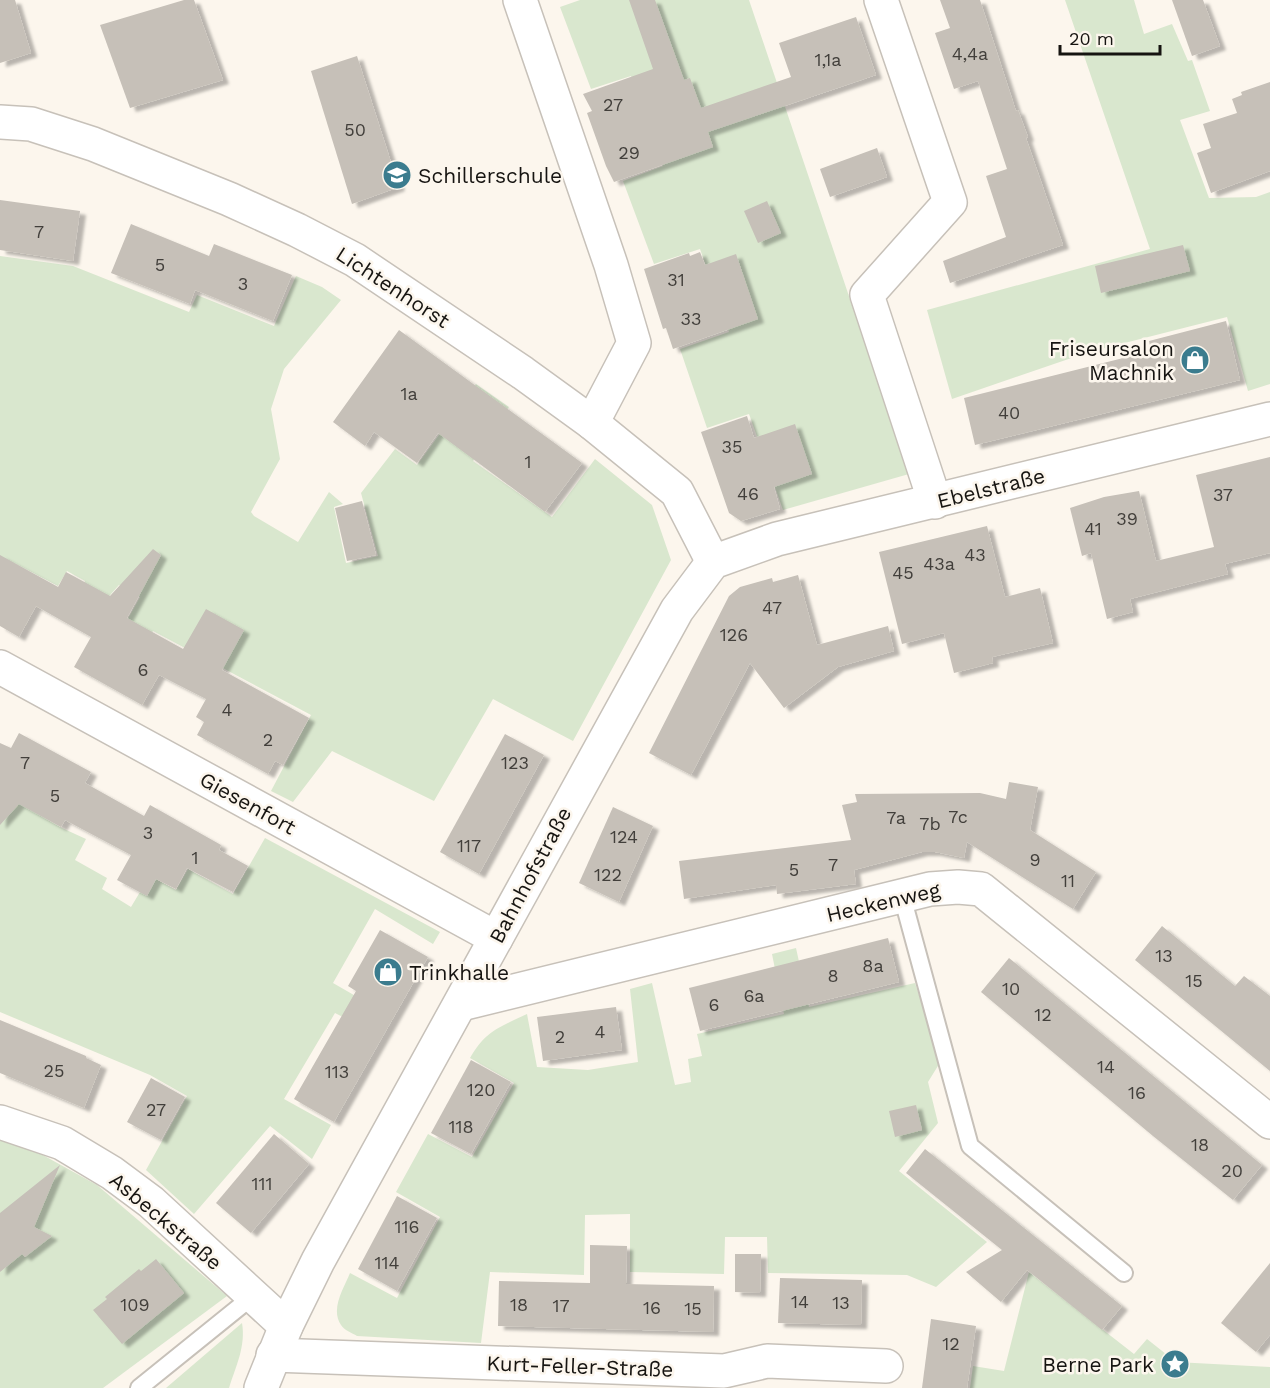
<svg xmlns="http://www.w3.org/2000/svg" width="1270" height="1388" font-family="'Work Sans',sans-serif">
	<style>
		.green { fill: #d9e7ce }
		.building { fill: #c6c0b8; filter: url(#shadow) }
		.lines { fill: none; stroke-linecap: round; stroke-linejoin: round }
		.lane-casing { stroke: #c7c1b9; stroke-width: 20 }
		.street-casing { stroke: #c7c1b9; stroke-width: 36 }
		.secondary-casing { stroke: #c7c1b9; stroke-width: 36 }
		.lane { stroke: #fff; stroke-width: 16 }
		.street { stroke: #fff; stroke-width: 33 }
		.secondary { stroke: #fff; stroke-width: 33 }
		.labels { text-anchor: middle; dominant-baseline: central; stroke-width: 5; stroke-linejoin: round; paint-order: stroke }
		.number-label { font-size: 18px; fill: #423f3b }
		.poi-label { font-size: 21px; fill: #161411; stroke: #fcf6ed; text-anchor: start }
		.street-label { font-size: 21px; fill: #161411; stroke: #fcf6ed }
	</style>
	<defs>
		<filter id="shadow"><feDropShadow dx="6" dy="4" stdDeviation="1.5" flood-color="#0004"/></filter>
	</defs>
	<rect width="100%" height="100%" fill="#fcf6ed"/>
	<g class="green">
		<polygon points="580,0 749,0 909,474 783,510 749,414 707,428 680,349 729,332 700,249 654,264 623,181 663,166 631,76 591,89 560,7"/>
		<polygon points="1065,0 1134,0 1144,34 1172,24 1188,61 1192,60 1210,111 1180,120 1209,198 1256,197 1270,192 1270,384 1248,391 1227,317 1089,352 952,399 927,310 1150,249"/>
		<polygon points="0,256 73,266 189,312 197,295 274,326 296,276 322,287 341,300 284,369 271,409 280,459 251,512 254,516 298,542 329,492 343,504 334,507 346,563 378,556 361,493 395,449 417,465 476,384 509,407 473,461 552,517 595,459 652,505 671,560 573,741 493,699 434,801 332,751 293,802 271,791 311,715 153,631 137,661 112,647 140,597 119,585 103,603 80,590 85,581 67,571 58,586 14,563 0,584"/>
		<polygon points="0,792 62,828 86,839 75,860 107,878 102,889 131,907 140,892 147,895 156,879 176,890 188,869 233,894 265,838 440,932 433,944 375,909 333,983 392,1017 382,1037 335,1013 284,1099 331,1125 312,1159 270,1126 194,1214 146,1170 187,1096 150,1075 0,1012"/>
		<path d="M796,948L809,1007L915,983L941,1061L928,1082L938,1123L899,1171L987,1242L936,1287L907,1275L768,1273L767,1237H725L724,1274L630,1272V1214L585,1215L584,1275L490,1272L481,1343L357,1336C352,1333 344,1330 341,1325C330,1309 344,1288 350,1273L397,1298L440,1217L396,1192L428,1134L472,1157L514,1083L470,1058C486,1030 500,1027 527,1014L537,1067L588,1070L638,1062L630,989L652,983L675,1085L691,1082L688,1059L702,1056L697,1034L784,1014L772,954Z"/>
		<polygon points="0,1139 41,1154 97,1185 227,1296 103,1388 0,1388"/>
		<polygon points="1029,1272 1134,1354 1147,1339 1176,1362 1270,1367 1270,1388 970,1388 973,1366 1004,1371"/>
		<path d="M242,1323C246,1346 236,1366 229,1388H166Z"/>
	</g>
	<g class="building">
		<polygon points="0,0 15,0 31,53 0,63"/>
		<polygon points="184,0 194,0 223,80 130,108 100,25"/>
		<polygon points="629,0 655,0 684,80 690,78 701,108 791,77 779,43 856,17 876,75 708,132 713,147 614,182 606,166 587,113 592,111 583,94 653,69"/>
		<polygon points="940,0 980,0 1016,111 1018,110 1028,137 1026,138 1063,245 950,283 943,261 1006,237 986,176 1007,169 978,81 954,89 935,33 950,28"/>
		<polygon points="1172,0 1203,0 1220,46 1192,56"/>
		<polygon points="357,56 399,187 352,204 311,71"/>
		<polygon points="1270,82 1270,171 1211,193 1197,153 1211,148 1203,124 1237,113 1232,99 1242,95 1241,92"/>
		<polygon points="877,148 887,177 830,197 820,169"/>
		<polygon points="0,200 80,211 73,261 0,250"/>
		<polygon points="767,201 781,233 758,243 744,211"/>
		<polygon points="131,224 209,256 214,244 292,275 273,321 195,290 190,304 111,273"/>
		<polygon points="1183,245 1190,271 1101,293 1095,266"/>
		<polygon points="700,252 705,265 736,254 758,319 673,349 666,328 663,329 644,269 689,253 690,256"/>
		<polygon points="1226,321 1240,380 975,445 964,398 1151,351 1149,341"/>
		<polygon points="399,330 582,463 545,512 438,433 417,463 374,432 365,446 333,422"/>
		<polygon points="747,416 754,438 795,424 812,474 774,487 780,509 741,521 729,513 701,432"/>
		<polygon points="1270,457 1270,553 1225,564 1228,574 1130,599 1133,612 1107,619 1091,553 1082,556 1070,508 1104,497 1139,491 1156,561 1214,547 1196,475"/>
		<polygon points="362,501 376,555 347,561 335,508"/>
		<polygon points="987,526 1005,597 1040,588 1053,643 992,657 993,663 954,673 944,633 902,644 879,552"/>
		<polygon points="153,549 161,555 127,618 183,649 206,609 244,630 222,670 309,718 283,765 275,761 268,774 197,735 204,722 196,717 206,699 159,675 142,705 74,667 91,637 36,606 19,637 0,626 0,555 58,587 66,572 110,596"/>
		<polygon points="798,575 817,645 888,626 894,651 838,667 784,708 750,663 691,775 649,753 729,596 740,587 772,578 773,582"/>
		<polygon points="19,733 91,772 85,783 144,816 150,805 221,845 219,850 248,866 233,892 187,868 176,889 156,879 147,896 117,880 131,855 65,820 61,827 19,804 0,825 0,743 11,748"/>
		<polygon points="505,734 544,755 479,874 440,852"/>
		<polygon points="1009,782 1038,787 1030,830 1096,872 1073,909 967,842 964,858 935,852 922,852 854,870 856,884 777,894 776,885 684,899 679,861 851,840 842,805 857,802 855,794 980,793 1006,799"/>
		<polygon points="613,807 653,826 619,902 579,883"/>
		<polygon points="1162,926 1235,986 1244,976 1270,996 1270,1071 1135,960"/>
		<polygon points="380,930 428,957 334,1122 294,1099 356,991 348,986"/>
		<polygon points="888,938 899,982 700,1031 689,988"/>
		<polygon points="1009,958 1262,1165 1233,1200 1153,1136 981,992"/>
		<polygon points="616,1007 622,1050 543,1061 537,1017"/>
		<polygon points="0,1020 86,1056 86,1058 101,1065 84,1108 0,1073"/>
		<polygon points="471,1060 511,1082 471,1154 431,1133"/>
		<polygon points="151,1078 185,1097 161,1140 127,1122"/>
		<polygon points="916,1105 922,1130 895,1137 889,1111"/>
		<polygon points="274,1134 309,1164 251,1233 216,1203"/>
		<polygon points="925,1149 1122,1306 1102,1330 1027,1270 1001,1302 966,1272 1002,1250 906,1173"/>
		<polygon points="60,1165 34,1227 52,1236 25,1257 22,1254 0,1272 0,1213"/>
		<polygon points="397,1196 437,1218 397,1291 358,1269"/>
		<polygon points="590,1245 627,1246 626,1284 714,1286 713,1332 498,1326 499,1281 590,1283"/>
		<polygon points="735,1254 761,1254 760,1293 735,1292"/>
		<polygon points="156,1259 184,1293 122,1344 93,1310 107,1299 105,1297 139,1269 141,1271"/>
		<polygon points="1270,1263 1270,1335 1256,1352 1221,1323"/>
		<polygon points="780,1278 862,1280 861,1325 778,1323"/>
		<polygon points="931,1319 976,1326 967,1388 922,1388"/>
	</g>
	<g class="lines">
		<g class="lane-casing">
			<g id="lane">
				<polyline points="902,896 970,1146 1124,1273"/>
				<polyline points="139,1388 253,1296"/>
			</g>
		</g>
		<g class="street-casing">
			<g id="street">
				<polyline points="520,0 611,265 634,343 592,423"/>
				<polyline points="881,0 950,202 867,295 935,502"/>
				<polyline points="0,122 31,124 93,144 229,199 297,230 355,260 523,373 592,423 677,492 713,562"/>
				<polyline points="0,667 496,938"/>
				<polyline points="461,1004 930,889 958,887 981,889 1270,1122"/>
				<polyline points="0,1122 62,1143 112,1173 151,1202 286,1326"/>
				<polyline points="273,1355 724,1371 767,1361 886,1366"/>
			</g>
		</g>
		<g class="secondary-casing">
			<polyline id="secondary" points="261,1388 286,1326 318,1261 677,610 713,562 777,539 1270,419"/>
		</g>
		<use href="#lane" class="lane"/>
		<use href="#street" class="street"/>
		<use href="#secondary" class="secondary"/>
	</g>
	<defs>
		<g id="school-disc" transform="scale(1.5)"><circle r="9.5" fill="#3b7c8e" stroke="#fcf6ed"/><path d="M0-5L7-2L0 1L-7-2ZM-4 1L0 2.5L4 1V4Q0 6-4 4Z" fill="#fff"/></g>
		<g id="shop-disc" transform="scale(1.5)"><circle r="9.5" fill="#3b7c8e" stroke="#fcf6ed"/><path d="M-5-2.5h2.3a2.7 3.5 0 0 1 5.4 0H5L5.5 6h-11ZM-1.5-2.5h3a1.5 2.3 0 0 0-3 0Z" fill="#fff"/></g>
		<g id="sight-disc" transform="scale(1.5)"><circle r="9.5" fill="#3b7c8e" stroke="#fcf6ed"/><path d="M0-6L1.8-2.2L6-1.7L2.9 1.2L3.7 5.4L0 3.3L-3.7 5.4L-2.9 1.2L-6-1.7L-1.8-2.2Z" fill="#fff"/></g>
	</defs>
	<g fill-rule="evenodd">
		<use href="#school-disc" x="397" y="175"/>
		<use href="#shop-disc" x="1195" y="360"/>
		<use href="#shop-disc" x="388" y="972"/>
		<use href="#sight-disc" x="1175" y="1364"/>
	</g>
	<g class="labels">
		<g class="number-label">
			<text x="970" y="53">4,4a</text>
			<text x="828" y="59">1,1a</text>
			<text x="613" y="104">27</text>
			<text x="355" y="129">50</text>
			<text x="629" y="152">29</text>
			<text x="39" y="231">7</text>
			<text x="160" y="264">5</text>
			<text x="676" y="279">31</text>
			<text x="243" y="283">3</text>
			<text x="691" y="318">33</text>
			<text x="409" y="393">1a</text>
			<text x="1009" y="412">40</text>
			<text x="732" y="446">35</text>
			<text x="528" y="461">1</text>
			<text x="748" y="493">46</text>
			<text x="1223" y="494">37</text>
			<text x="1127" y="518">39</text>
			<text x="1093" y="528">41</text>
			<text x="975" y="554">43</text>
			<text x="939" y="563">43a</text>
			<text x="903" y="572">45</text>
			<text x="772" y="607">47</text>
			<text x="734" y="634">126</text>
			<text x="143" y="669">6</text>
			<text x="227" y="709">4</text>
			<text x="268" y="739">2</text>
			<text x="25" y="762">7</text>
			<text x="515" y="762">123</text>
			<text x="55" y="795">5</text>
			<text x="958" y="816">7c</text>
			<text x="896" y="817">7a</text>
			<text x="930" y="823">7b</text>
			<text x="148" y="832">3</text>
			<text x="624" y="836">124</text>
			<text x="469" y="845">117</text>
			<text x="195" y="857">1</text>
			<text x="1035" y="859">9</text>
			<text x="833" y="864">7</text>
			<text x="794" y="869">5</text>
			<text x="608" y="874">122</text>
			<text x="1068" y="880">11</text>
			<text x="1164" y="955">13</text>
			<text x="873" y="965">8a</text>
			<text x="833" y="975">8</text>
			<text x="1194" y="980">15</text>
			<text x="1011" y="988">10</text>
			<text x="754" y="995">6a</text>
			<text x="714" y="1004">6</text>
			<text x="1043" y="1014">12</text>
			<text x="600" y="1031">4</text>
			<text x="560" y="1036">2</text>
			<text x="1106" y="1066">14</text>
			<text x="54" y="1070">25</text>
			<text x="337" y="1071">113</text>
			<text x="481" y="1089">120</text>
			<text x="1137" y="1092">16</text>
			<text x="156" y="1109">27</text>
			<text x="461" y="1126">118</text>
			<text x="1200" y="1144">18</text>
			<text x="1232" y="1170">20</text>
			<text x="262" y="1183">111</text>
			<text x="407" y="1226">116</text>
			<text x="387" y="1262">114</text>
			<text x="800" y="1301">14</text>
			<text x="841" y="1302">13</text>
			<text x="135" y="1304">109</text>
			<text x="519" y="1304">18</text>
			<text x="561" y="1305">17</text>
			<text x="652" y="1307">16</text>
			<text x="693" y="1308">15</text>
			<text x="951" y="1343">12</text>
		</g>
		<g class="poi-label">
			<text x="418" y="175">Schillerschule</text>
			<text x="1174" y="348" text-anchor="end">Friseursalon<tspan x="1174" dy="24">Machnik</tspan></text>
			<text x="409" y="972">Trinkhalle</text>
			<text x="1154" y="1364" text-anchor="end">Berne Park</text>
		</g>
		<g class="street-label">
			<text transform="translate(393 287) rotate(33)">Lichtenhorst</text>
			<text transform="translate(991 488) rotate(-14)">Ebelstraße</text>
			<text transform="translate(248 803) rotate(29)">Giesenfort</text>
			<text transform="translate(530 875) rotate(-62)">Bahnhofstraße</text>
			<text transform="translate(883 902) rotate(-13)">Heckenweg</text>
			<text transform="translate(166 1221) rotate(40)">Asbeckstraße</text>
			<text transform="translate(580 1366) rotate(2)">Kurt-Feller-Straße</text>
		</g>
	</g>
	<path d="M1060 45v9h100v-9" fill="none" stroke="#161411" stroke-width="3"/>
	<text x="1069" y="45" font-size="18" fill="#161411" stroke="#fcf6ed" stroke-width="4.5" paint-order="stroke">20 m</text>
</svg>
